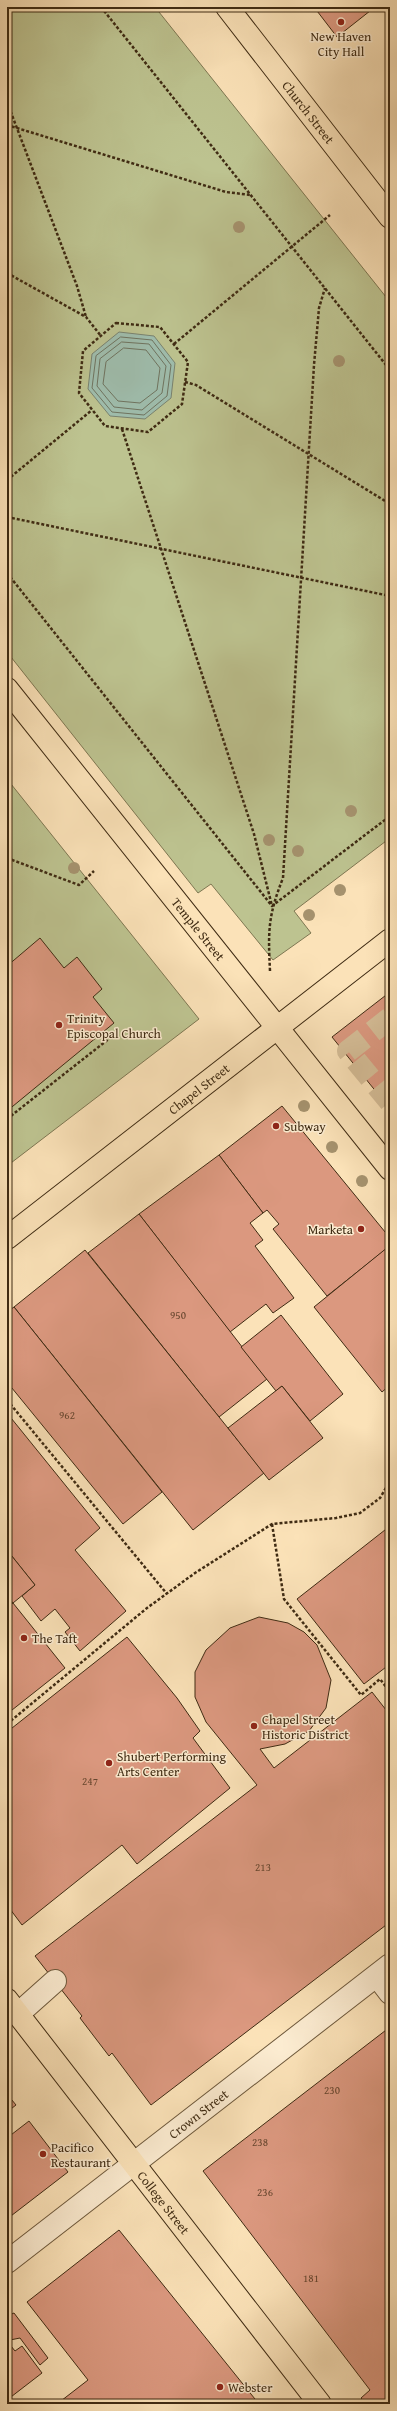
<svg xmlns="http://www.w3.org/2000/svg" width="397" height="2411" font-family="'Gentium Book Plus',serif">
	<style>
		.green { fill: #bdc390; stroke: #7e7752 }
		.water { fill: #9fbeae; stroke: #798370 }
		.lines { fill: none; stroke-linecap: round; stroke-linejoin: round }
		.shore { stroke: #6f7460; stroke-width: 1 }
		.building { fill: #db987f; stroke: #3f2b13 }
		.minor-tunnel { stroke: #d5bd97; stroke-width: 22; stroke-dasharray: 22 11; stroke-linecap: butt }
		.minor-casing { stroke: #6e593c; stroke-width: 24 }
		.major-casing { stroke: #3f2b13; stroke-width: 24 }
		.path { stroke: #3f2b13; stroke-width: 2.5; stroke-dasharray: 3 2; stroke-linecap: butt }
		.minor { stroke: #fcecd1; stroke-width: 22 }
		.major { stroke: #fbe2b8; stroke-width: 22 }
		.tree { fill: #a5926e }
		.poi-dot { fill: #8f2418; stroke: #fcecd1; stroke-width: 1.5 }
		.labels { text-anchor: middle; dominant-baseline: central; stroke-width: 3; stroke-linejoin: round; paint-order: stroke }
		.number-label { font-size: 11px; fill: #66462e }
		.poi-label { font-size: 13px; fill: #3f2b13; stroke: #fcecd1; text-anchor: start }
		.street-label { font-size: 13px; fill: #3f2b13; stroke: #fcecd1 }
	</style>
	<rect width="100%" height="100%" fill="#fbe2b8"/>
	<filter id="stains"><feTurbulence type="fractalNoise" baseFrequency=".005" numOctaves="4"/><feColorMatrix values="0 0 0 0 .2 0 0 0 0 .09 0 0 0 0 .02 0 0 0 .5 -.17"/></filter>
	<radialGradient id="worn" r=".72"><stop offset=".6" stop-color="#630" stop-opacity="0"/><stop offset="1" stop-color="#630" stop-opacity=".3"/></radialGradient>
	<g class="green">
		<polygon points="7,7 155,7 390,302 390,838 294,911 311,933 273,960 211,884 198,893 7,652"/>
		<polygon points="7,779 199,1019 7,1166"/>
	</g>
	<polygon class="water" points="119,332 154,336 175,363 171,398 145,419 110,416 88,389 92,354"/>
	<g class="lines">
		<g class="shore">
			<polygon points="121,337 152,340 171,365 167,396 144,415 112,412 92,388 96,356"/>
			<polygon points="122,342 149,344 166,366 162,393 142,410 114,407 97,386 100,359"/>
			<polygon points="124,348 146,350 160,368 157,390 140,403 118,401 103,384 106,362"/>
		</g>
	</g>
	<g class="building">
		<polygon points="314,7 375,7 337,37"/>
		<polygon points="40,938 64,968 77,957 102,989 93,997 114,1023 7,1111 7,966"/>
		<polygon points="390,992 390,1109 332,1037"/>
		<polygon points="282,1106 390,1238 390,1246 327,1296 273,1229 279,1224 267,1210 263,1213 219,1155"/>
		<polygon points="219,1155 263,1213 250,1223 263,1240 255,1246 294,1298 273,1313 266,1304 230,1332 139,1214"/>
		<polygon points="139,1214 267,1379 219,1417 88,1253"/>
		<polygon points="388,1247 390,1250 390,1385 382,1392 314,1307"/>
		<polygon points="85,1250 264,1473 193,1530 14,1307"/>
		<polygon points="14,1307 162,1492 123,1524 7,1382 7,1312"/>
		<polygon points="281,1315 343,1394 310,1421 282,1386 276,1391 241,1347"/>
		<polygon points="282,1386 323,1438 269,1480 228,1428"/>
		<polygon points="7,1413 100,1528 75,1550 126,1611 80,1651 65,1632 70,1628 55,1609 41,1621 22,1596 35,1585 7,1550"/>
		<polygon points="390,1526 390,1664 364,1684 297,1599"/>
		<polygon points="7,1550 35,1585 13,1603 7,1596"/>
		<polygon points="13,1603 65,1668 7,1714 7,1608"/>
		<polygon points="259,1617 288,1623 304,1632 317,1645 331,1680 326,1708 309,1731 285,1744 260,1749 274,1768 372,1692 390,1715 390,1922 151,2105 112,2053 109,2056 80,2018 82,2016 35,1956 257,1785 206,1722 195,1697 195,1672 206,1650 230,1628"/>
		<polygon points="127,1637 177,1698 200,1731 193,1738 230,1788 137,1864 122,1845 22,1925 7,1905 7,1732"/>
		<polygon points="390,2027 390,2404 366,2404 361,2398 370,2390 203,2171"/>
		<polygon points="7,2094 16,2105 7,2112"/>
		<polygon points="29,2121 68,2172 7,2219 7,2138"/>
		<polygon points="119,2230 259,2404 57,2404 88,2380 27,2302"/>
		<polygon points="14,2313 48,2358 40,2365 20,2338 10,2340 7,2335 7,2316"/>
		<polygon points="7,2341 15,2351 22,2346 42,2373 7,2400"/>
	</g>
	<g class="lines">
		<polyline class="minor-tunnel" points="390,1018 348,1051 390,1102"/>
		<g class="minor-casing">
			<g id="minor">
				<polyline points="377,1976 390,1993"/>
				<polyline points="18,2014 55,1981"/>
				<path id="s1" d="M7,2262L390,1965"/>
			</g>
		</g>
		<g class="major-casing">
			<g id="major">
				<path id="s2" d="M227,7L390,217"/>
				<path id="s3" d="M7,689L390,1169"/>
				<path id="s4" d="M7,1238L390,940"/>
				<path id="s5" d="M7,2000L320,2404"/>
			</g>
		</g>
		<g class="path">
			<polyline points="101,7 390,370"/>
			<polyline points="7,102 77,286 86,317"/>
			<polyline points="7,125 226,192 250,195"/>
			<polyline points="7,273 86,317 101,336"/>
			<polygon points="116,323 160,327 188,362 182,404 148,432 105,426 79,393 83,351"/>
			<polyline points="174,344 330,215"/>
			<polyline points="185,382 196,385 390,504"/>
			<polyline points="122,429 254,834 272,906"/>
			<polyline points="7,480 92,410"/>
			<polyline points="7,517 390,596"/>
			<polyline points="7,573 272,906 390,816"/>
			<polyline points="7,858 79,885 94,871"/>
			<path d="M270,971C268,930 268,916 283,878L314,365L319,308L325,288"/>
			<polyline points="7,1119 115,1034"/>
			<polyline points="7,1170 9,1172"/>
			<polyline points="7,1400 167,1594"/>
			<polyline points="272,1524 284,1599 361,1695 380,1679 390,1692"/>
			<polyline points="7,1724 147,1608 195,1573 272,1524 336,1518 360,1513 380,1498 390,1481"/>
		</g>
		<use href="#minor" class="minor"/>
		<use href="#major" class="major"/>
	</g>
	<g class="tree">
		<circle cx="239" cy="227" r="6"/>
		<circle cx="339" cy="361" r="6"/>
		<circle cx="351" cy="811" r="6"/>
		<circle cx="269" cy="840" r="6"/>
		<circle cx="298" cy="851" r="6"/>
		<circle cx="74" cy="868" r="6"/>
		<circle cx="340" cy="890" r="6"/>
		<circle cx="309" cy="915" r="6"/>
		<circle cx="304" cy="1106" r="6"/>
		<circle cx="332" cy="1147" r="6"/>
		<circle cx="362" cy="1181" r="6"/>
	</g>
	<g class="poi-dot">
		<circle cx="341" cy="22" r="4"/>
		<circle cx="59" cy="1025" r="4"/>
		<circle cx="276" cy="1126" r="4"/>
		<circle cx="361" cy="1229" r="4"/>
		<circle cx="24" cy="1638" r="4"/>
		<circle cx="254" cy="1726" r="4"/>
		<circle cx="109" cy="1763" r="4"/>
		<circle cx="43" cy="2154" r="4"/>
		<circle cx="220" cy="2387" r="4"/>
	</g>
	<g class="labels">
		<g class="number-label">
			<text x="178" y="1315">950</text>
			<text x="67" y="1415">962</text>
			<text x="90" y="1781">247</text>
			<text x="263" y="1867">213</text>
			<text x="332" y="2090">230</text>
			<text x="260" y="2142">238</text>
			<text x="265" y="2192">236</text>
			<text x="311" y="2278">181</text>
		</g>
		<g class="poi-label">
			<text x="341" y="36" text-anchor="middle">New Haven<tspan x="341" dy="15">City Hall</tspan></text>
			<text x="67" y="1018">Trinity<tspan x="67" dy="15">Episcopal Church</tspan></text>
			<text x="284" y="1126">Subway</text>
			<text x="353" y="1229" text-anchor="end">Marketa</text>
			<text x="32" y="1638">The Taft</text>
			<text x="262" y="1719">Chapel Street<tspan x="262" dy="15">Historic District</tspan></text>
			<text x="117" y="1756">Shubert Performing<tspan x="117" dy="15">Arts Center</tspan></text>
			<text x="51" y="2147">Pacifico<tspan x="51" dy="15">Restaurant</tspan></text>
			<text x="228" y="2387">Webster</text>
		</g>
		<g class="street-label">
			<text stroke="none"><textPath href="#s2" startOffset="133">Church Street</textPath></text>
			<text stroke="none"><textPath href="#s3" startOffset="307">Temple Street</textPath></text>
			<text stroke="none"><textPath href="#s4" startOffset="243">Chapel Street</textPath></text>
			<text stroke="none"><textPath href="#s1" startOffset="242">Crown Street</textPath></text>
			<text stroke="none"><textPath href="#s5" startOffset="256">College Street</textPath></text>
		</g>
	</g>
	<rect width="397" height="2411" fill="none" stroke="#fbe2b8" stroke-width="24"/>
	<rect x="8" y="8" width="381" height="2395" fill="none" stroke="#3f2b13" stroke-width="2"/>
	<rect x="12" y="12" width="373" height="2387" fill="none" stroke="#3f2b13"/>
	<rect width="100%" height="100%" filter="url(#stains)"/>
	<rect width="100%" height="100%" fill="url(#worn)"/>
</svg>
